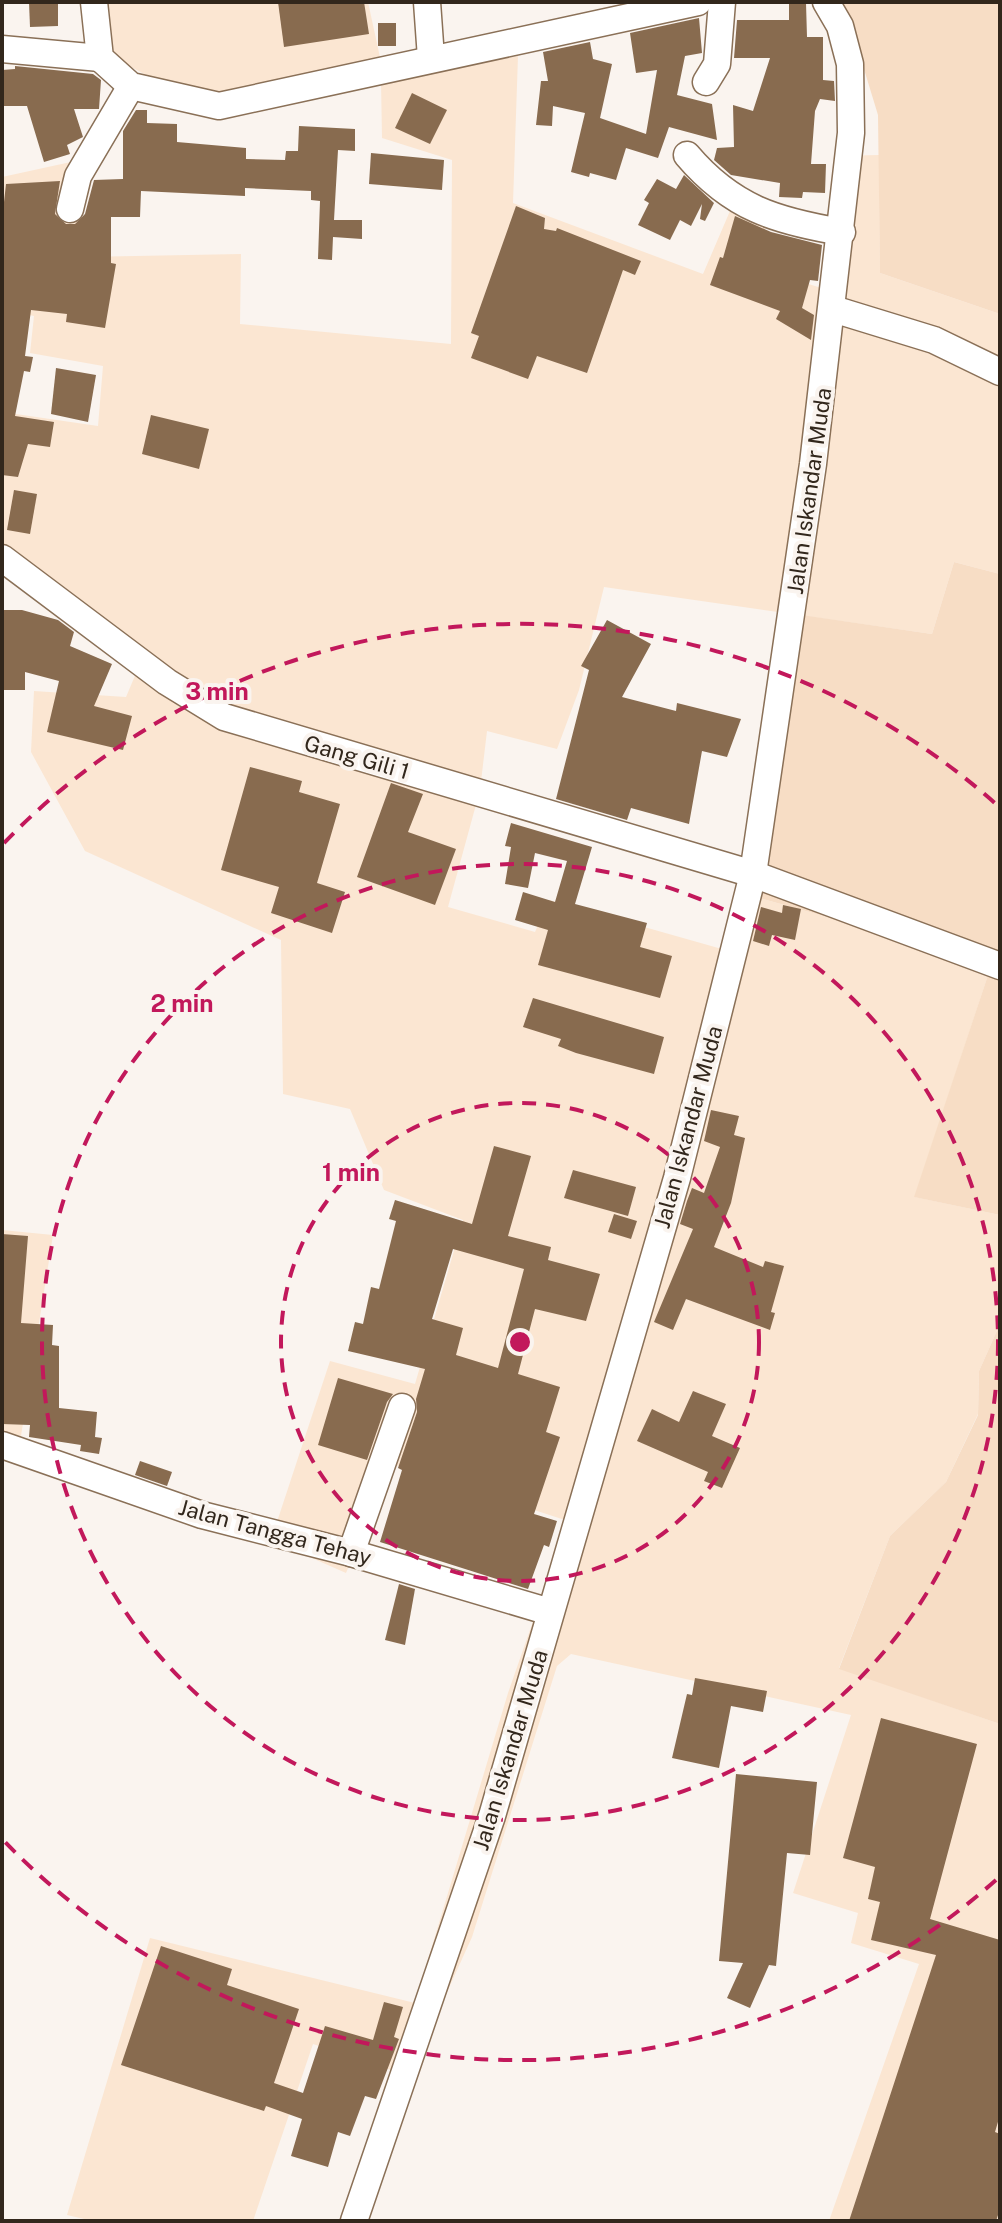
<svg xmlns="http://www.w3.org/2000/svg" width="1002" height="2223" font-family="'Public Sans',sans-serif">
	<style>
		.built { fill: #fbe6d2 }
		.green { fill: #f7ddc5 }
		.building { fill: #886b4f; fill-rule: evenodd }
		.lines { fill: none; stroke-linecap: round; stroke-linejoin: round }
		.minor-casing { stroke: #8a7057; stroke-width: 29 }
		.minor { stroke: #fff; stroke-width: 26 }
		.ring { fill: none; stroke: #c2185b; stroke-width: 4; stroke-dasharray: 14 10 }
		.labels { text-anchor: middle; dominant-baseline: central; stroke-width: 8; stroke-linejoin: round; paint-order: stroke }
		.street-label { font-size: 22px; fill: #32271c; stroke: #faf4ef }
		.centre { fill: #c2185b; stroke: #faf4ef; stroke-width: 4 }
		.ring-label { font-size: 24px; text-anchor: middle; font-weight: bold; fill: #c2185b; stroke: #faf4ef; stroke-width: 8; stroke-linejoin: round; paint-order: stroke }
	</style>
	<rect width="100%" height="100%" fill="#faf4ef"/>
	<g class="built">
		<polygon points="101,2 368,2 381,62 195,101 103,52"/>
		<polygon points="518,56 513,203 703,274 733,204 769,211 756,268 828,290 834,156 879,155 880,273 1000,314 1000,574 954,562 932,634 604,587 579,690 557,749 487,731 480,790 448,907 535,932 549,900 743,955 759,898 992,963 915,1197 1000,1215 1000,1324 979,1371 978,1414 946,1482 890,1536 839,1668 1000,1724 1000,2221 829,2221 919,1964 851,1943 858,1913 793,1893 851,1715 571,1654 557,1666 472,1937 409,2076 313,2044 253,2221 93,2221 67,2215 150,1938 415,2003 508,1693 568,1521 392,1464 346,1573 271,1540 330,1361 415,1384 463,1220 384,1190 350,1109 283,1094 281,940 85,851 31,752 34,691 126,697 137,671 2,570 2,412 98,426 103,366 30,353 34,316 2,310 2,177 80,160 82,257 241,254 240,324 451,344 452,160 382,138 381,81"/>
		<polygon points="2,1230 53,1235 21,1436 2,1433"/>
	</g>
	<g class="green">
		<polygon points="816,2 1000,2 1000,314 880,273 878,115 860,56"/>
		<polygon points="954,562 1000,574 1000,1215 914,1197 992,963 759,898 788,613 932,634"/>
		<polygon points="1000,1324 1000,1724 839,1669 890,1536 946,1482 978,1415 979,1371"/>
	</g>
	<g class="building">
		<polygon points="29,2 58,2 58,26 30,27"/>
		<polygon points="278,2 364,2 369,34 284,47"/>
		<polygon points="789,3 806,3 807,37 823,37 823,80 834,81 835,101 820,99 815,111 811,164 826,164 825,193 803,192 802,198 779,197 780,183 731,175 714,160 717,148 734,147 733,105 753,111 770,58 734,58 737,20 789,20"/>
		<polygon points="699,18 702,53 685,56 677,95 712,104 717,140 669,127 658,158 626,148 616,180 590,173 589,177 571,172 585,113 553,106 552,126 536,125 541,81 548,81 543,52 590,42 593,59 612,64 600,118 646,134 657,70 636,73 630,33"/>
		<rect x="378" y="23" width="18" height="23"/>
		<polygon points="15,66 93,74 101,80 99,109 74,109 83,137 67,145 70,154 44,162 27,106 2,106 2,70 15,69"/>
		<polygon points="412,93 447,110 430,144 395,128"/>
		<polygon points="136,110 147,110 147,123 177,124 177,142 246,148 246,159 285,160 286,151 298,151 299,126 355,129 355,151 338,150 334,220 362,220 362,239 333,237 332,260 318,259 320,201 311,200 311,191 245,188 245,196 141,191 140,217 111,217 111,263 116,264 105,328 66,322 67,314 31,310 25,356 33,357 30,372 24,371 15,416 54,422 50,447 28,444 18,477 2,475 2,220 6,184 60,181 55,214 66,224 75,224 85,214 94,180 123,179 123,131"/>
		<polygon points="371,153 444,160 442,190 369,184"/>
		<polygon points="684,175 714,203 705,221 700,219 702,204 691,226 680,220 670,240 638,225 649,203 644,200 657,179 676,189"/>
		<polygon points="516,206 545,218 544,229 556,231 557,228 641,261 635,275 623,270 587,373 537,356 528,379 471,358 479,336 471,333"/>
		<polygon points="735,216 771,232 822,245 818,281 810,280 802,308 814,315 811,340 776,319 780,311 710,285 720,257 723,258"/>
		<polygon points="56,368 96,375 88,422 51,414"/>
		<polygon points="151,415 209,429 199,469 142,454"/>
		<polygon points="14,490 37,494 30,534 7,530"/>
		<polygon points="2,610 22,610 58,620 74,632 70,646 112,664 94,706 132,716 123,750 47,732 59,681 25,672 25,690 2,690"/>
		<polygon points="607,620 651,644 622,697 676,711 677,703 741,719 727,757 702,751 689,824 631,808 627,820 556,799 589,670 581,666"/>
		<polygon points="250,767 302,781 299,792 340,804 317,883 345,892 332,933 271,913 279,887 221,870"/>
		<polygon points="391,783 423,794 408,832 456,849 435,905 357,877"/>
		<polygon points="511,823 592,847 575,904 647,923 640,947 672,956 660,998 538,965 548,930 515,920 523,892 555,902 567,861 535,853 528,888 505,884 511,847 505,846"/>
		<polygon points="783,905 801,909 795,940 772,935 769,946 753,941 761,907 782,913"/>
		<polygon points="533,998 664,1037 654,1074 576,1053 558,1046 561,1039 523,1027"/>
		<polygon points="711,1110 739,1116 734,1135 745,1138 731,1203 714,1247 763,1267 765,1261 784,1266 771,1312 775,1313 770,1330 686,1299 673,1330 654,1322 693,1229 680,1224 687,1201 692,1188 704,1193 720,1147 704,1141"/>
		<path d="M494,1146L531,1156L508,1236L551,1247L548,1260L600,1274L586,1321L535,1309L518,1374L560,1387L546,1432L560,1437L534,1514L557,1521L549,1547L544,1545L528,1589L380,1542L402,1470L398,1468L417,1412L416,1399L425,1369L348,1351L355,1322L363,1324L371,1287L379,1289L396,1221L389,1219L395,1200L472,1224ZM453,1249L524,1269L498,1368L456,1355L463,1328L432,1319Z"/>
		<polygon points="573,1170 636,1187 628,1216 564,1198"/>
		<polygon points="614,1214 637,1221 631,1239 608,1232"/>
		<polygon points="2,1234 28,1236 21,1323 53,1325 52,1345 59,1346 59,1408 97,1412 95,1437 102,1438 99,1454 80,1451 81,1445 29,1437 30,1425 2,1424"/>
		<polygon points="338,1378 393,1394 387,1402 367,1460 318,1445"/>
		<polygon points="693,1391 726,1404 712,1436 740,1448 722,1488 704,1481 708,1472 637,1441 652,1409 679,1422"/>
		<polygon points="140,1461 172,1472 167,1486 135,1475"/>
		<polygon points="399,1584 415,1589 405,1645 385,1640"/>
		<polygon points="695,1678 767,1691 763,1712 731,1706 719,1768 672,1758 687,1694 692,1695"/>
		<polygon points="881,1718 977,1744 930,1919 1000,1940 1000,2115 995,2132 1000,2134 1000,2209 996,2221 849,2221 936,1955 871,1940 880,1902 868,1899 875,1867 843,1858"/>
		<polygon points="736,1774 817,1782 810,1855 787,1853 776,1966 769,1965 750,2008 727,1998 743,1963 719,1961"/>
		<polygon points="161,1946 232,1969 227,1985 299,2009 274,2083 303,2093 325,2026 373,2040 384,2002 403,2007 394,2037 399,2039 376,2099 365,2096 350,2136 338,2132 328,2167 291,2156 302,2119 266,2106 264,2111 121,2065"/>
	</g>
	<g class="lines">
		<g class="minor-casing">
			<g id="minor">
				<polyline points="94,2 100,58 131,86 219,106 698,2"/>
				<polyline points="427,2 431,58"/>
				<polyline points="2,49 100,58"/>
				<polyline points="706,82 717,64 722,2"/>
				<path d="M687,155C732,208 776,221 842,232"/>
				<polyline points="70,209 78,176 131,86"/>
				<polyline points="833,309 934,340 1000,372"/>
				<polyline points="2,558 167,682 224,717 753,874 1000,966"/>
				<polyline points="2,1445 202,1515 351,1553 550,1612"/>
				<polyline points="351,1553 402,1407"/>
				<polyline points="354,2221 492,1816 677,1178 753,874 813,464 851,133 850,64 840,26 826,2"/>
			</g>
		</g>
		<use href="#minor" class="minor"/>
	</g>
	<g class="ring">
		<circle cx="520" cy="1342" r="239"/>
		<circle cx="520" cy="1342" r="478"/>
		<path d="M996 1880A718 718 0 0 1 4 1841M4 843A718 718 0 0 1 996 804"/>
	</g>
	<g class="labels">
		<g class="street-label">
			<text transform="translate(809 491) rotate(-82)">Jalan Iskandar Muda</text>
			<text transform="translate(357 757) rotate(16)">Gang Gili 1</text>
			<text transform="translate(688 1127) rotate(-75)">Jalan Iskandar Muda</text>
			<text transform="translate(275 1532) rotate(15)">Jalan Tangga Tehay</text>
			<text transform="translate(510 1750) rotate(-73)">Jalan Iskandar Muda</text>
		</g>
	</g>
	<circle cx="520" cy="1342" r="12" class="centre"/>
	<g class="ring-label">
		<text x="217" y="700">3 min</text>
		<text x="182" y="1012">2 min</text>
		<text x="351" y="1181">1 min</text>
	</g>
	<rect width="1002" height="2223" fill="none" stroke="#32271c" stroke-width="8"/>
</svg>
